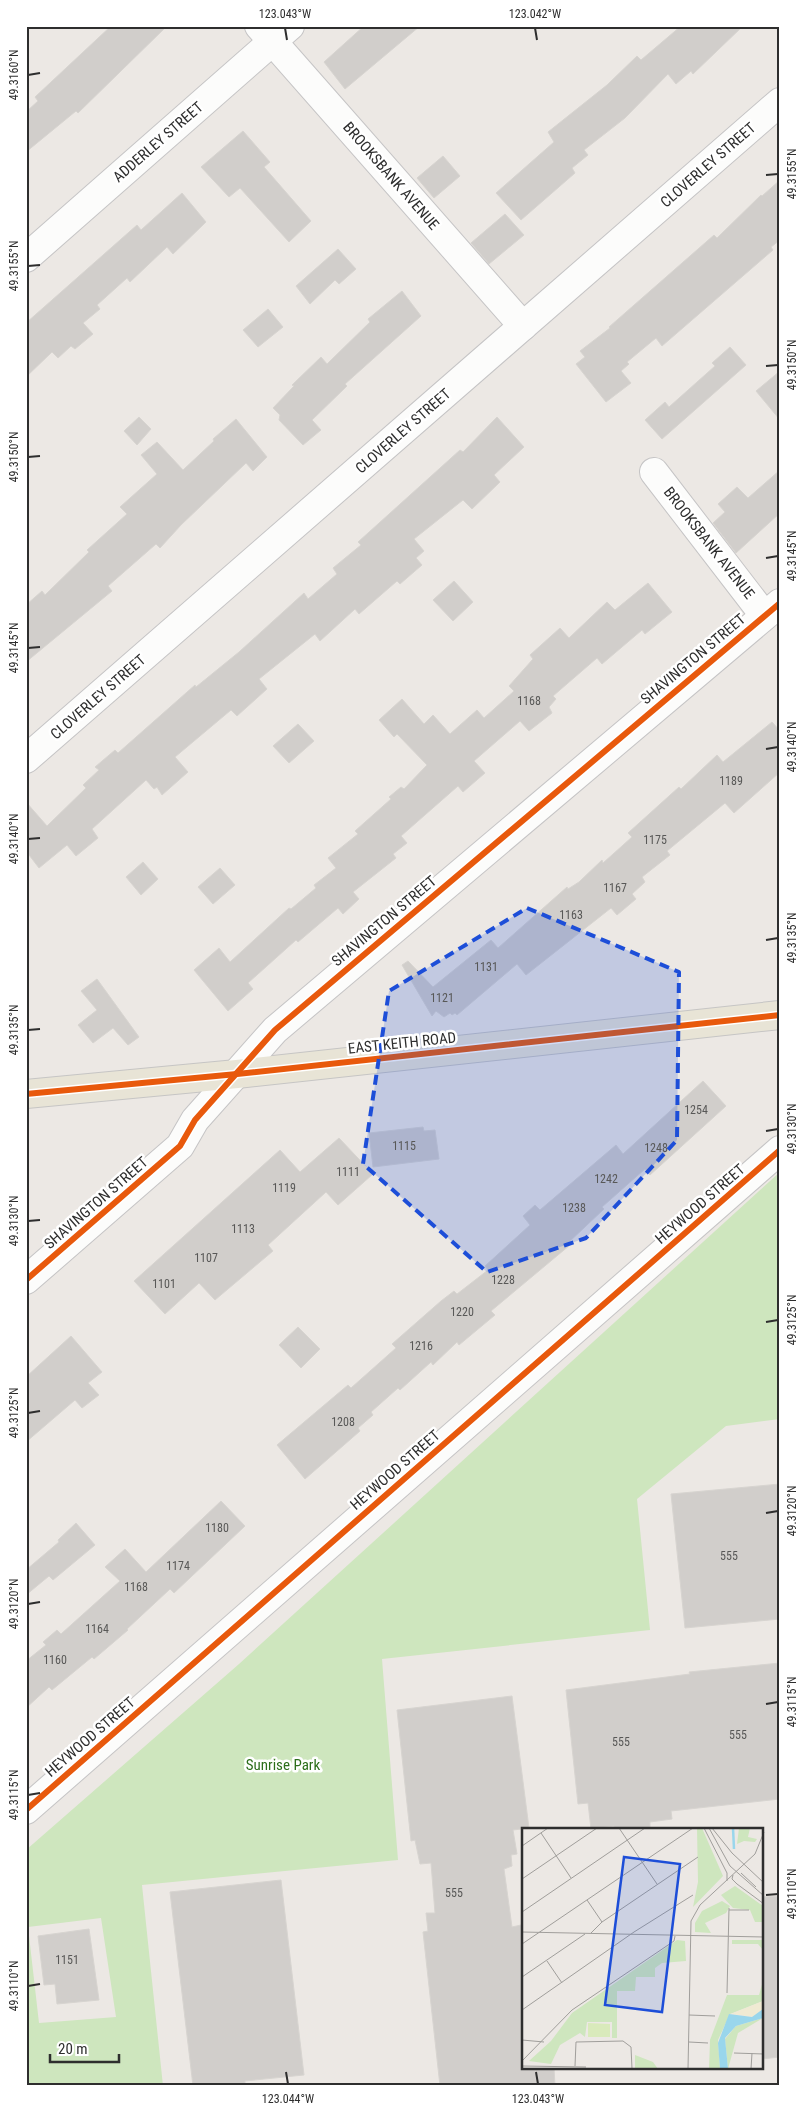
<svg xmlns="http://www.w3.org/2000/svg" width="806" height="2112" font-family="'Roboto Condensed',sans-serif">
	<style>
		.green { fill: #cee6be; fill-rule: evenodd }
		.building { fill: #d1cecb; stroke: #d7d4d0 }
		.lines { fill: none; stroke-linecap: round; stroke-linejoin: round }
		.minor-casing { stroke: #c5c4c5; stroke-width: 30 }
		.major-casing { stroke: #c6c5c4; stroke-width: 30 }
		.minor { stroke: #fcfcfb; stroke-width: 28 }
		.major { stroke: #e8e4d6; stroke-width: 28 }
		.cycleway-casing { stroke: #fff; stroke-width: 9 }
		.cycleway { stroke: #e8590c; stroke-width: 6 }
		.marked { fill: #1d4ed8; fill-opacity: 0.2; stroke: #1d4ed8; stroke-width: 4; stroke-dasharray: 10 6; stroke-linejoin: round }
		.ticks { fill: none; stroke: #2e2e2e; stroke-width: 2 }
		.labels { text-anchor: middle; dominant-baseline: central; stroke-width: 5; stroke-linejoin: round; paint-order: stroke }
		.number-label { font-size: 12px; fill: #585857 }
		.street-label { font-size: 15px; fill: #2e2e2e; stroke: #fff }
		.park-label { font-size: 15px; fill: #2c6e1b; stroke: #fff }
		.inset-river { fill: none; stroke: #99d6ec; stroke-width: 2.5 }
		.inset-road { fill: none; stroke: #a09e9b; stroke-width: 1 }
		.view { fill: #1d4ed8; fill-opacity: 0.15; stroke: #1d4ed8; stroke-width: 2.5 }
		.inset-edge { fill: none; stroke: #2e2e2e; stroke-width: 2.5 }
		.neatline { fill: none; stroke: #2e2e2e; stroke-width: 2 }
		.ticks-label { font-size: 12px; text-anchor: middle; fill: #2e2e2e }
	</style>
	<rect width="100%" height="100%" fill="#ece8e4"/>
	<path class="green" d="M780,1172V1419L726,1426L637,1499L650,1630L382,1659L398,1860L142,1885L163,2086H26V1850L239,1664ZM101,1918L116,2017L39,2023L28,1927Z"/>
	<g class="building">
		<polygon points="111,26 167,26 78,113 76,111 26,152 26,112 38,101 35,97"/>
		<polygon points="364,26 420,26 345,89 324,62"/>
		<polygon points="681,26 743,26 693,74 691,71 676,84 668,74 625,118 584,150 588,155 572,168 575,173 521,220 496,193 554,142 548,132 607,85 637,56 641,60"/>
		<polygon points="243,131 270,162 264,167 311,221 289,242 240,188 229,197 201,167"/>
		<polygon points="443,156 460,176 434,198 417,178"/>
		<polygon points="780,180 780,240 771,247 773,250 662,346 656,338 627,362 629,364 621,371 631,383 606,402 576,364 585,357 580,351 610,328 609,327 714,235 717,238 761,195 762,196"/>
		<polygon points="182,193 206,222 173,254 167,247 130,282 127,278 97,305 100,309 83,323 93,334 75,349 71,346 58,358 52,352 26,377 26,323 137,225 141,230"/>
		<polygon points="505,214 524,235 489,264 471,243"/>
		<polygon points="338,249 356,269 339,284 335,280 310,304 296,286"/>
		<polygon points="402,291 421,316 345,384 347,386 312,420 321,430 303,445 279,420 280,415 273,408 294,386 292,385 321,357 327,364 370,322 368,319"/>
		<polygon points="268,309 283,327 258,347 243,330"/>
		<polygon points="730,347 746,365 662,439 645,420 665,402 669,407 715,366 712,363"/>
		<polygon points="780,371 780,420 756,391"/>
		<polygon points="139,417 151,429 137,445 124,431"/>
		<polygon points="497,417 524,447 494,475 500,482 472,509 463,500 414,539 424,551 416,558 422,565 400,584 397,581 359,614 355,609 320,641 315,634 259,679 267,689 237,716 231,710 175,757 188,772 162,795 157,787 154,789 146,780 92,829 98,838 76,856 67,845 39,868 26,851 26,802 47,826 86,788 83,785 99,770 95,767 115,750 118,753 195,685 196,687 239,652 304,593 308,599 337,574 333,568 361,545 358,542 460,450 463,452"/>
		<polygon points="236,419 267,457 253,471 246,463 181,525 160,548 156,544 108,586 112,591 26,662 26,605 42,591 45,595 89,552 87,550 127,514 120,507 157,474 141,455 157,442 183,470 214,441 213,439"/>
		<polygon points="780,470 780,513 736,553 713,523 725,512 718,504 737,487 748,498"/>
		<polygon points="454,581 473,602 453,621 433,600"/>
		<polygon points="648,583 672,612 645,634 642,630 602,664 597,658 553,696 556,699 549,707 552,713 529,731 520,721 474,761 485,773 463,792 458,786 401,836 407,843 393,854 396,858 353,892 359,899 343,914 338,908 298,942 296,940 248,983 253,989 228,1011 194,970 219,948 230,962 289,908 291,909 316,888 314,885 336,868 328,858 358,834 355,831 391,799 389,797 401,787 404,789 427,765 397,734 394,737 379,720 402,699 424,724 433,715 450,734 477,710 484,718 514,691 509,686 533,659 530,655 560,628 569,638 607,602 615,610"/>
		<polygon points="772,722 780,731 780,772 734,813 725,803 667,851 670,855 642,877 645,882 632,894 636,899 617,915 611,908 526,975 517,964 457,1015 455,1013 452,1015 450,1013 444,1017 436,1011 432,1016 402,965 408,961 433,987 491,940 498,948 567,887 568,889 579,882 602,860 603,863 632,837 628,833 679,787 681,789 717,755 723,762"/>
		<polygon points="298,724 314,741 289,763 273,746"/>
		<polygon points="143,862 158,879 141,895 126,877"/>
		<polygon points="220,868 235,885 213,904 198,887"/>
		<polygon points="97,979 139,1037 128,1045 113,1028 93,1043 78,1025 97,1010 81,991"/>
		<polygon points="703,1081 726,1106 650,1175 645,1169 602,1207 604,1209 568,1243 570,1245 491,1311 495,1315 459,1345 457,1342 433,1365 431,1362 400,1390 398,1388 371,1412 373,1415 358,1428 360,1431 305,1479 277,1445 348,1385 351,1388 396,1348 392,1344 441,1301 454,1291 457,1294 488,1270 485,1266 530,1225 523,1216 535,1205 540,1210 616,1145 623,1154"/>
		<polygon points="423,1127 424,1131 435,1130 439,1159 373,1167 369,1133"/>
		<polygon points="339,1138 373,1174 338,1205 326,1192 268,1245 273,1251 215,1300 199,1283 165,1314 134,1281 280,1150 300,1172"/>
		<polygon points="298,1327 320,1349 301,1368 279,1345"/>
		<polygon points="71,1336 102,1372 88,1383 99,1395 82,1408 75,1400 26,1442 26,1377"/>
		<polygon points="780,1484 780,1619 685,1628 671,1494"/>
		<polygon points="221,1501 245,1526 174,1593 170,1589 127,1629 128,1630 94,1659 92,1657 52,1690 49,1687 26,1708 26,1661 46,1645 43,1642 57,1630 61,1634 120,1581 105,1567 125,1549 146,1572"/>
		<polygon points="76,1523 95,1545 53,1580 49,1576 26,1595 26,1570 59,1542 58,1540"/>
		<polygon points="780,1663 780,1799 671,1811 672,1819 650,1822 650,1830 614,1830 614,1826 591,1829 588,1803 578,1804 566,1690 690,1674 689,1672"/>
		<polygon points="512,1696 529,1828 513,1830 517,1854 511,1855 512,1866 504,1869 512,1927 521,1925 524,1937 524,2068 554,2068 555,2086 440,2086 423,1932 428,1931 426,1913 435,1913 431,1863 420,1864 415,1840 411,1841 397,1710"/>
		<polygon points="281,1880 304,2075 245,2081 245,2086 193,2086 170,1892"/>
		<polygon points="780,1896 780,2057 762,2059 762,1897"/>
		<polygon points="89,1929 99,2000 57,2004 55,1984 44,1985 38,1936"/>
	</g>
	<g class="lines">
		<g class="minor-casing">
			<g id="minor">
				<polyline points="259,26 523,326"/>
				<polyline points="26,258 290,26"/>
				<polyline points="654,472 764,615"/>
				<polyline points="26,759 780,102"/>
				<polyline points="26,1280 180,1146 195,1120 275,1030 780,603"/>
				<polyline points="26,1810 780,1150"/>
			</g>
		</g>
		<g class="major-casing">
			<polyline id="major" points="26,1094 237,1074 780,1015"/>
		</g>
		<use href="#minor" class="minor"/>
		<use href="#major" class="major"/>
		<g class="cycleway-casing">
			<g id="cycleway">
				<polyline points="26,1094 237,1074 780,1015"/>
				<polyline points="26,1280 180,1146 195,1120 275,1030 780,603"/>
				<polyline points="26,1810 780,1150"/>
			</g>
		</g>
		<use href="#cycleway" class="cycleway"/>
	</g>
	<path class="marked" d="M527,908L679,972L677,1140L586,1238L487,1272L363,1164L389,991Z"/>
	<path class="ticks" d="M285,28L287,40M535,28L537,40M28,75L40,73M766,175L778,174M28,266L40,265M766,366L778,365M28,457L40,456M766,558L778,556M28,648L40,647M766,749L778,747M28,839L40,838M766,940L778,938M28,1030L40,1029M766,1131L778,1129M28,1221L40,1220M766,1322L778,1320M28,1413L40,1411M766,1513L778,1511M28,1604L40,1602M766,1704L778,1702M28,1795L40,1793M766,1895L778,1894M28,1986L40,1984M286,2072L288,2084M536,2072L538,2084"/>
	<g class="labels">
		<g class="number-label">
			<text x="529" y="701">1168</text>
			<text x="731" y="781">1189</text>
			<text x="655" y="840">1175</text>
			<text x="615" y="888">1167</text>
			<text x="571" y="915">1163</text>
			<text x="486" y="967">1131</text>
			<text x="442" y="998">1121</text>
			<text x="696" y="1110">1254</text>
			<text x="404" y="1146">1115</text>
			<text x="656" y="1148">1248</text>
			<text x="348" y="1172">1111</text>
			<text x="606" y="1179">1242</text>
			<text x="284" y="1188">1119</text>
			<text x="574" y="1208">1238</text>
			<text x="243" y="1229">1113</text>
			<text x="206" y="1258">1107</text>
			<text x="503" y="1280">1228</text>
			<text x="164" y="1284">1101</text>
			<text x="462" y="1312">1220</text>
			<text x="421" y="1346">1216</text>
			<text x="343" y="1422">1208</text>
			<text x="217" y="1528">1180</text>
			<text x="729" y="1556">555</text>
			<text x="178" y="1566">1174</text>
			<text x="136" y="1587">1168</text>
			<text x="97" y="1629">1164</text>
			<text x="55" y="1660">1160</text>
			<text x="738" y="1735">555</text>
			<text x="621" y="1742">555</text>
			<text x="454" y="1893">555</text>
			<text x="67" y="1960">1151</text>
		</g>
		<g class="street-label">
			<text transform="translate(158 142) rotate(-41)">ADDERLEY STREET</text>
			<text transform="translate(708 165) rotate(-41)">CLOVERLEY STREET</text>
			<text transform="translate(391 176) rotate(49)">BROOKSBANK AVENUE</text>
			<text transform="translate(403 431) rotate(-41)">CLOVERLEY STREET</text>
			<text transform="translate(709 543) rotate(52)">BROOKSBANK AVENUE</text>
			<text transform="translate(693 659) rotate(-40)">SHAVINGTON STREET</text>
			<text transform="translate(98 697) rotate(-41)">CLOVERLEY STREET</text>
			<text transform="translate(384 921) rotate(-40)">SHAVINGTON STREET</text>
			<text transform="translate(402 1043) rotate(-6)">EAST KEITH ROAD</text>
			<text transform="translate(96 1203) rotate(-41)">SHAVINGTON STREET</text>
			<text transform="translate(700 1204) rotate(-41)">HEYWOOD STREET</text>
			<text transform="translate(395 1470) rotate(-41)">HEYWOOD STREET</text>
			<text transform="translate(90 1737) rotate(-41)">HEYWOOD STREET</text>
		</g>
		<g class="park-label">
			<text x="283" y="1765">Sunrise Park</text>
		</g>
	</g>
	<g transform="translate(522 1828)">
		<rect width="241" height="241" fill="#ece8e4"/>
		<path d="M175,0H180L201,48L171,79L176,54ZM217,0H228L226,9L235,11L233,14L222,13L215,16ZM213,58L241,78V94H233L228,82L211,80L199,67ZM200,73L208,78L204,85L183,95L189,105L173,104V95L180,83ZM155,112L163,113L164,133L140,135L133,140V149H114L113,163H95V210H90V194H65L63,209L58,205L38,217L29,236L7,233L29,213L50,185ZM210,112H241V122L236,116H210ZM241,153V173L208,186L196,212L198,241H187L188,212L205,167H237ZM241,190L216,205L206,241L203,211L214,198ZM113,227L131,234L136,241H113Z" fill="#cee6be"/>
		<path d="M241,173V181L231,189L209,186Z" fill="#f0ead3"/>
		<path d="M66,195L88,196V209H66Z" fill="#d9eabb"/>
		<path d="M241,181V190L214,198L203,210L206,241H198L196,215L207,186L230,189Z" fill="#99d6ec"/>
		<path class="inset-river" d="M211,0L212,21"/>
		<path class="inset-road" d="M97,0L135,56M182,0L205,45V53M187,0L208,38L242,68M190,0L210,25L242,55M19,5L49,50M0,18L26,0M219,45L234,59M211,47L210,51L215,56L242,76M0,51L75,0M65,72L80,94M207,82H227M0,84L123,0M0,104L242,109M69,105L80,94L176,29M0,116L171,0M25,133L40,155M0,149L63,106M205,165L207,80M0,182L112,104L171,67M167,187L193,188M0,212L22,214M167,214L186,215M212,225L242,226M0,233L50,182L152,113L153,108M0,238L64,239M53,238L54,214L101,213L109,219L110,241M53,241H92M166,241L169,93L178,77L233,26L242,4M229,241L230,225"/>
		<path class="view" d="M102,29L158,36L140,184L83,177Z"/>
		<rect width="241" height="241" class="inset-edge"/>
	</g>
	<rect width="806" height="2112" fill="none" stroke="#ffffff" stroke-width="55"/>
	<path d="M50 2054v8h69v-8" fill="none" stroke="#2e2e2e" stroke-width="2.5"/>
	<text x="58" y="2054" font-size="15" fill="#2e2e2e" stroke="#ffffff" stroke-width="4" paint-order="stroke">20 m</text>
	<rect x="28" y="28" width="750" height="2056" class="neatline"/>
	<g class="ticks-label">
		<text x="285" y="18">123.043°W</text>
		<text x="535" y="18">123.042°W</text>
		<text transform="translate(14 75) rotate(-90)" y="4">49.3160°N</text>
		<text transform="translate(792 174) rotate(-90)" y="4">49.3155°N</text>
		<text transform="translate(14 266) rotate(-90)" y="4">49.3155°N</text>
		<text transform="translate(792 365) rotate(-90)" y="4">49.3150°N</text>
		<text transform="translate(14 457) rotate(-90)" y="4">49.3150°N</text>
		<text transform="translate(792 556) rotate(-90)" y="4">49.3145°N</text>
		<text transform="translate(14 648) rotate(-90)" y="4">49.3145°N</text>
		<text transform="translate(792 747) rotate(-90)" y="4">49.3140°N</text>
		<text transform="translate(14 839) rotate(-90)" y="4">49.3140°N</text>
		<text transform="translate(792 938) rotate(-90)" y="4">49.3135°N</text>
		<text transform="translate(14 1030) rotate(-90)" y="4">49.3135°N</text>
		<text transform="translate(792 1129) rotate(-90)" y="4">49.3130°N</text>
		<text transform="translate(14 1221) rotate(-90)" y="4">49.3130°N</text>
		<text transform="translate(792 1320) rotate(-90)" y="4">49.3125°N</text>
		<text transform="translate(14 1413) rotate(-90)" y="4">49.3125°N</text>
		<text transform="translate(792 1511) rotate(-90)" y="4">49.3120°N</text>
		<text transform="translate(14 1604) rotate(-90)" y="4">49.3120°N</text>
		<text transform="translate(792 1702) rotate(-90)" y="4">49.3115°N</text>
		<text transform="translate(14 1795) rotate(-90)" y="4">49.3115°N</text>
		<text transform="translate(792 1894) rotate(-90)" y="4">49.3110°N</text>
		<text transform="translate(14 1986) rotate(-90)" y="4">49.3110°N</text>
		<text x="288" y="2103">123.044°W</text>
		<text x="538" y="2103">123.043°W</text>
	</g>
</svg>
